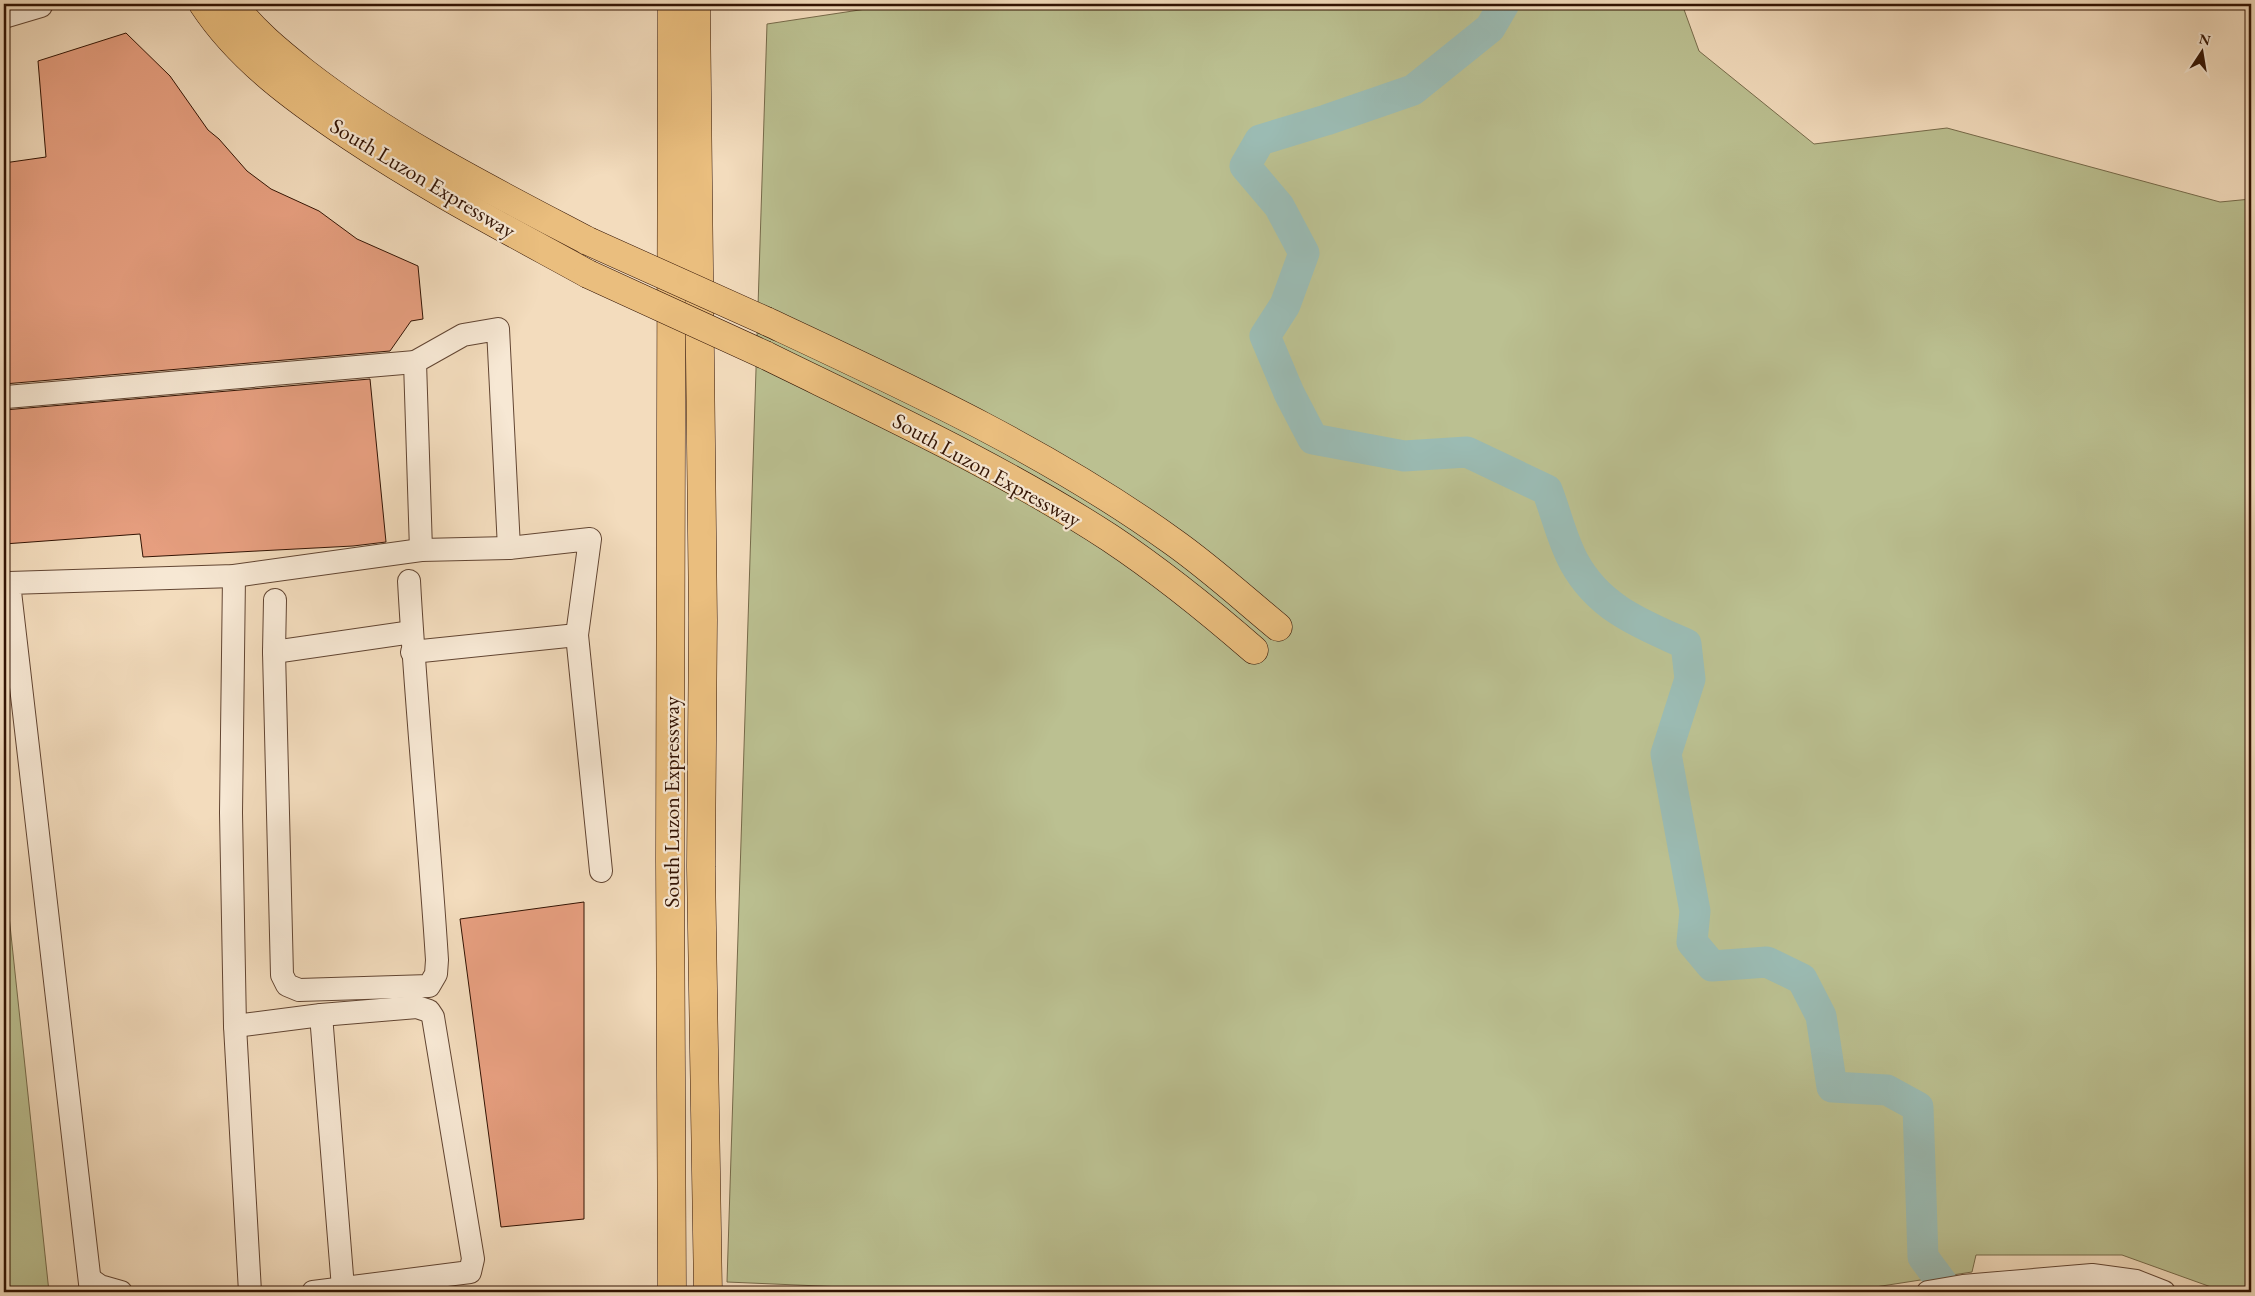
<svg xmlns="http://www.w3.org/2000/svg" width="2255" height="1296" font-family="'EB Garamond',serif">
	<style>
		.green { fill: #bbc091; stroke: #766a4a }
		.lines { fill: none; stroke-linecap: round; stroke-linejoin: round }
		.river { stroke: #9bbbb3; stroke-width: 31 }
		.building { fill: #e79f80; stroke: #321303 }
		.minor-casing { stroke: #624532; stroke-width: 24 }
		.highway-casing { stroke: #321303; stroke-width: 29 }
		.minor { stroke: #f7e8d4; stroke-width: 22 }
		.highway { stroke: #eabe7e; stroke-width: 28 }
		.highway-bridge-casing { stroke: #321303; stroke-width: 29; stroke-linecap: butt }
		.highway-bridge { stroke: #eabe7e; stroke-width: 28 }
		.labels { text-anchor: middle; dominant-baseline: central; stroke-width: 4.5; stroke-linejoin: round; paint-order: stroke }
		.street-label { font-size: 22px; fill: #321303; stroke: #f7e8d4 }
	</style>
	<rect width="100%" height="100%" fill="#f3dcbd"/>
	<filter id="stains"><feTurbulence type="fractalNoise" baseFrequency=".004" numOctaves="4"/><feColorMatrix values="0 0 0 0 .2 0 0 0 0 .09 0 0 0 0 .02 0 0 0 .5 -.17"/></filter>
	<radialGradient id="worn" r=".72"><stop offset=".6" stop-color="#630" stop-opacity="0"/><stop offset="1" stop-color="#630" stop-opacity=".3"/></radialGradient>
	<g class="green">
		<polygon points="899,4 1682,4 1699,51 1814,144 1947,128 2220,202 2251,199 2251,1292 2225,1292 2122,1255 1976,1255 1972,1272 1843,1292 959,1292 727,1282 767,24"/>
		<polygon points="4,869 49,1292 4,1292"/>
	</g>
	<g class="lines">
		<path class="river" d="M1504,4L1490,28L1413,90L1326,120L1260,140L1245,166L1279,206L1304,253L1285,305L1265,336L1289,393L1313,439L1404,456L1467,452L1547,490C1556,513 1562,540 1574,562C1599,608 1641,624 1686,644L1690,679L1666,754L1695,911L1692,942L1712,966L1767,962L1802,979L1821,1016L1832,1087L1887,1090L1918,1107L1923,1257L1949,1292"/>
	</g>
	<g class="building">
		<polygon points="126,33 170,76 208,130 219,139 247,171 271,189 319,211 357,239 418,266 423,319 411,321 390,351 4,384 4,163 46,157 38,61"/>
		<polygon points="370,379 386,542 353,546 143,557 140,534 4,544 4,410"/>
		<polygon points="584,902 584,1219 501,1227 460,919"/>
	</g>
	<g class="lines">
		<g class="minor-casing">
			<g id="minor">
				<polyline points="4,17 41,6 41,4"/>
				<polyline points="6,397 415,362"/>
				<polyline points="421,550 415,362 463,335 498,329 509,548"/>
				<polyline points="234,576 231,813 235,1026 250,1292"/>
				<path d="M275,600L274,652L282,975L287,985L299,990L429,986L436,974L437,960C429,833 416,708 409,581"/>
				<polyline points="274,652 412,632"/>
				<polyline points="412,652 577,635"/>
				<polyline points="321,1015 343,1288"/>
				<polyline points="235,1026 321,1015 417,1007 429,1011 433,1017 473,1259 470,1272 313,1292"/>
				<polyline points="90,1279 100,1286 121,1292"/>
				<polyline points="91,1292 9,583 234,576 421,550 509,548 590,539 577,635 601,871"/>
				<polyline points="1928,1292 1963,1286 2092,1275 2136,1281 2164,1292"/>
			</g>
		</g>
		<g class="highway-casing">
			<g id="highway">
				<path d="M203,4C240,60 296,100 351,137C427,188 508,230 588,274"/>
				<path d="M233,4C252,30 279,52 304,72C391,140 491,190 588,241"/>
				<polyline points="696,4 703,620 701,867 708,1292"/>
				<path d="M766,321C905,386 1047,451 1172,541C1209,567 1243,598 1278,627"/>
				<path d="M765,355C881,412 1001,467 1110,538C1161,572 1208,610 1254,650"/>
				<polyline points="672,1292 670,860 672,4"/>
			</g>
		</g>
		<use href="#minor" class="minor"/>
		<use href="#highway" class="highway"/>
		<g class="highway-bridge-casing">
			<g id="highway-bridge">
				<polyline points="588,241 766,321"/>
				<polyline points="588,274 765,355"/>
			</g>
		</g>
		<use href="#highway-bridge" class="highway-bridge"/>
	</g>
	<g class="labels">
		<g class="street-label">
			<text transform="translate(423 178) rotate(31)">South Luzon Expressway</text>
			<text transform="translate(987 470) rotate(29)">South Luzon Expressway</text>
			<text transform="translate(671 802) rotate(-90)">South Luzon Expressway</text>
		</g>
	</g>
	<rect width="2255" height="1296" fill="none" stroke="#f3dcbd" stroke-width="20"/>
	<rect x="5" y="5" width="2245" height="1286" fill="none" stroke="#321303" stroke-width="2.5"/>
	<rect x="10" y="10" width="2235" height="1276" fill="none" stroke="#321303"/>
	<g transform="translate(2202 52) rotate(12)" stroke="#f7e8d4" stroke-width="4" paint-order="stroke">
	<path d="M0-4L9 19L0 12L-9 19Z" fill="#321303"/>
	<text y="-8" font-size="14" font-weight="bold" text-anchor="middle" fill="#321303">N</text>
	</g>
	<rect width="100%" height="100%" filter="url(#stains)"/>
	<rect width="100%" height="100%" fill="url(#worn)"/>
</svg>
